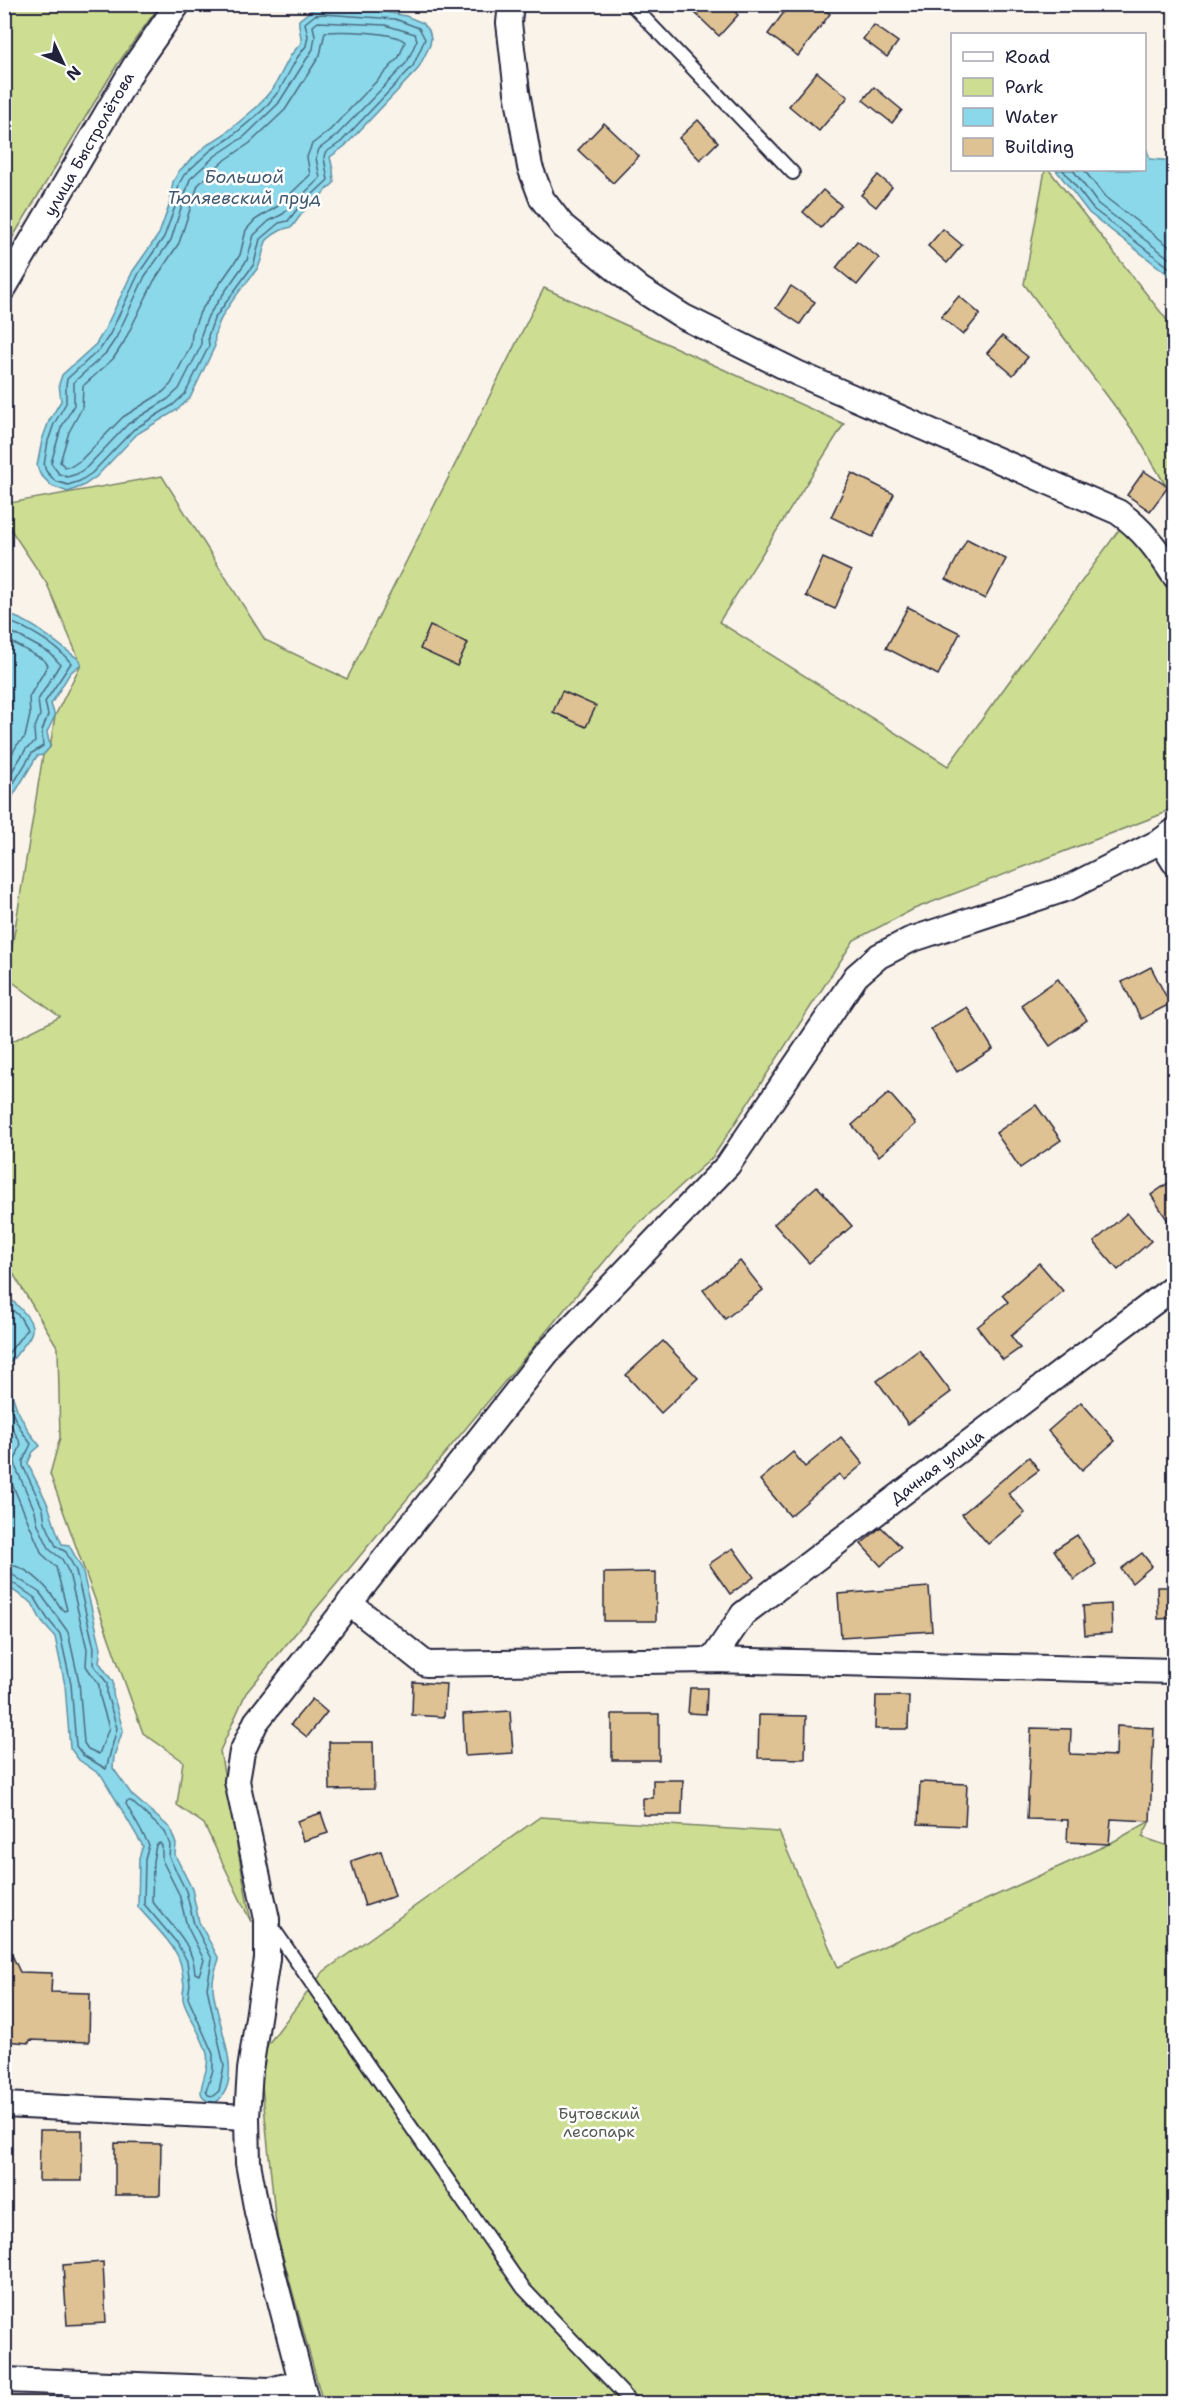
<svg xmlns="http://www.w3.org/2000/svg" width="1179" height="2408" font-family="'Shantell Sans',sans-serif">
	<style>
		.green { fill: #cdde92; stroke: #788066; stroke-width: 1.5 }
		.water { fill: #8ad8ea; stroke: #608fa4; stroke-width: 1.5 }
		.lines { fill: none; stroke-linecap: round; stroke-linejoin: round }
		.shore { stroke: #4c6b81; stroke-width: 1.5 }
		.building { fill: #dfc293; stroke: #22223b; stroke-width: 1.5 }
		.service-casing { stroke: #22223b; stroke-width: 16 }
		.minor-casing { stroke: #22223b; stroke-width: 28 }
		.service { stroke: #fff; stroke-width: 12 }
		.minor { stroke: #fff; stroke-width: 24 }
		.labels { text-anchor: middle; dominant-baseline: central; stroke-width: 5; stroke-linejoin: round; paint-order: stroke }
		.street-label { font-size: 16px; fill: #22223b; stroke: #fff }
		.park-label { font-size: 16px; fill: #555a55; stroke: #fff }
		.water-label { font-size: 18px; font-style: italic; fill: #415970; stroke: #fff }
	</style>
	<rect width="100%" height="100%" fill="#f9f3e9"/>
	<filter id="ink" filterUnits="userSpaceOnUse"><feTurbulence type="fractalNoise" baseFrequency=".0167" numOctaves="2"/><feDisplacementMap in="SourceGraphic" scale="12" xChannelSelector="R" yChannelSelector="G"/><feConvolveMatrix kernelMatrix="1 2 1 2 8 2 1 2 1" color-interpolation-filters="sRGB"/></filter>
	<g filter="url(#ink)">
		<g class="green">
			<polygon points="4,5 160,5 117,65 5,250"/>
			<polygon points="1045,170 1049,170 1174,329 1174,500 1137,436 1024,284"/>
			<polygon points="544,288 844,424 719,622 948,766 1121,527 1131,536 1174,598 1174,804 1162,814 914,909 854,940 713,1157 628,1233 246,1693 220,1751 251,1922 204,1824 177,1805 183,1761 143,1733 50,1474 60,1438 58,1348 8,1265 5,1265 5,1045 60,1017 7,978 43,755 50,747 55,716 81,664 47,584 5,521 4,504 162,476 265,640 347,679"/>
			<polygon points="540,1817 779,1832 838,1967 1109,1844 1150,1821 1142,1837 1174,1848 1174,2403 323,2403 277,2235 259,2056 323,1972"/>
		</g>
		<g class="water">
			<path d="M323,8L386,12L406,16L423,23L429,30L431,38L430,45L418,69L345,146L330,157L333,170L334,183L303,212L292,227C282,228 275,233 268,239C263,242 263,262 257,269C243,288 210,322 215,346L190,398L177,410L137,434L96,477L83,486L68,492L52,486L40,474L37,466L42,440L49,421L61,401L59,384L62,375L96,344L104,331L133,271L159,234L169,206L173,182L179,171L207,145L226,133L258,106L274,87L291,55L301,43C302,35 298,29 299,20L313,9Z"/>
			<polygon points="1145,145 1150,159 1174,161 1174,279 1089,213 1056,170 1144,170"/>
			<path d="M5,614C33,620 56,644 80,660L81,664L70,673L51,704L55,716L47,732L50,747L43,755L37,756L11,799L5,819Z"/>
			<path d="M5,1294C50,1333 31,1331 5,1370Z"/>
			<path d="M4,1371L17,1409L29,1432L40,1446L33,1452L28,1463C34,1479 44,1494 49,1508C53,1520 56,1532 62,1544L69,1545L82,1569L101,1648L99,1662L113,1682V1694L123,1730L114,1756L113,1768L132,1795L170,1828L176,1844L175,1855L192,1889L199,1922L219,1959C216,1968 212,1977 213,1987C214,2019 248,2079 215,2103C186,2099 212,2074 207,2054C203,2036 190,2020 184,2003C181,1996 184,1991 184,1985C183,1978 182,1968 180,1962C176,1946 149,1920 138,1907L139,1858L143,1846L102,1776L79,1760L70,1748L65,1685L55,1637L42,1622L32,1603L5,1585Z"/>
		</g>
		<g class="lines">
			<g class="shore">
				<polygon points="324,14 395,19 419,28 425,39 413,66 341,142 325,153 324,158 328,180 298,208 288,221 279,223 260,239 254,264 214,319 208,336 209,346 185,394 173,405 133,430 92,473 80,481 68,485 55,481 46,471 44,465 48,441 54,424 66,403 66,385 67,379 101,348 110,334 139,273 164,237 175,207 179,184 184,175 211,150 230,138 263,110 279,91 297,58 306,46 308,36 305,23 315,15"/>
				<polygon points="318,22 385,25 415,34 417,40 407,62 398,72 336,136 319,149 316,158 320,178 283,214 269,221 254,235 247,260 208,316 201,335 201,346 179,389 168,399 128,424 87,467 77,474 67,477 59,474 51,463 61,428 74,405 74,382 106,353 116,338 145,276 171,240 190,179 215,156 245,136 278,104 313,49 315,36 313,26"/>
				<path d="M325,32C340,31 396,31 405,42L399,57L391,66L330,130L312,144L307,157L310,175L278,206L255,220L246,230L240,255L200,312L192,333L191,345L171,384L163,392L123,417L81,460L72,466L65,467L60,462L69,432L82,408L83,386L113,359L124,342L154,281L179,243L198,185L221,163L250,143L285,110L320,55Z"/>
				<polyline points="1063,170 1093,209 1174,271"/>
				<polyline points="1073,170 1098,204 1174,262"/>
				<polyline points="1084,170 1105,197 1174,250"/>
				<path d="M4,620C27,627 57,645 71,663L45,702L48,715L42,731L43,746L32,753L4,799"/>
				<polyline points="4,628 50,653 60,664 38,700 40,715 34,730 35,742 26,749 4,784"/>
				<polyline points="4,638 44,660 48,665 29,697 30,715 25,737 17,745 4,768"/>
				<polyline points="4,1302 20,1317 27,1329 4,1359"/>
				<path d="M4,1388C9,1408 18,1428 31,1444L23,1461V1466L43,1509L45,1522L56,1546L66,1552L76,1571L94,1648L93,1664L107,1683V1695L117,1728L106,1769L83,1755L76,1746L71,1684L60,1634L47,1618L35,1598L10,1581L4,1580"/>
				<polyline points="4,1413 21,1444 15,1460 16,1468 35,1511 38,1525 50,1550 62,1559 69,1573 87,1649 86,1666 99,1685 100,1697 109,1728 99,1754 88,1749 84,1743 79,1682 68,1632 40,1593 13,1575 4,1573"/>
				<path d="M4,1433L11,1446L6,1460L7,1472L42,1554L56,1567L67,1610L64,1611L61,1608C49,1589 30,1565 4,1564"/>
				<polygon points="127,1801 131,1801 165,1832 170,1845 169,1857 186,1891 194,1924 212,1959 207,1988 224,2066 219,2091 213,2096 208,2095 206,2091 213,2070 213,2054 188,1998 190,1984 187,1961 177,1943 144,1904 145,1859 149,1845 126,1804"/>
				<path d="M160,1843L162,1846V1860L179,1894L187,1926L204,1960L199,1975L195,1973C193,1942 170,1925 152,1901L153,1861L156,1845Z"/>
			</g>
		</g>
		<g class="building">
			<polygon points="703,4 727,4 738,15 719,36 695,13"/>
			<polygon points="790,4 817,4 830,14 798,56 768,34"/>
			<polygon points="874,25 898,42 887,57 863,39"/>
			<polygon points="817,72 848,97 819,131 789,106"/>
			<polygon points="874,87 902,110 892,123 863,100"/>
			<polygon points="698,120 718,142 700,160 679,138"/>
			<polygon points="604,123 639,156 613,183 578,150"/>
			<polygon points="878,175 892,187 876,207 861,195"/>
			<polygon points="823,190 841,205 821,228 803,212"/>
			<polygon points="943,229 962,245 947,263 928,246"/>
			<polygon points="857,241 879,258 857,285 836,268"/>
			<polygon points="791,286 815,302 800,324 776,308"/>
			<polygon points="959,296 980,314 963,335 941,317"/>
			<polygon points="1002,336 1028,357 1013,375 987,353"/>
			<polygon points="1144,471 1168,487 1150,511 1127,495"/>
			<polygon points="852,473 894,494 873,537 831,517"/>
			<polygon points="967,539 1006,559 985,599 946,579"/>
			<polygon points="823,558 851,571 835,609 806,596"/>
			<polygon points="908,607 960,633 938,675 886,648"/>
			<polygon points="430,626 468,643 457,666 420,649"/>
			<polygon points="562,691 596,706 586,727 553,712"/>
			<polygon points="1151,967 1170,1004 1141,1019 1122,982"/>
			<polygon points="1058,979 1087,1020 1050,1046 1021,1005"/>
			<polygon points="967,1007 993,1049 957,1072 931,1029"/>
			<polygon points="889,1093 916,1124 879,1156 852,1125"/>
			<polygon points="1036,1105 1061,1140 1020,1168 996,1133"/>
			<polygon points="1174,1179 1174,1230 1151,1195"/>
			<polygon points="817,1186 852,1226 809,1263 774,1224"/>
			<polygon points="1127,1213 1151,1241 1118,1270 1094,1242"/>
			<polygon points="740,1261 763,1290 725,1319 703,1290"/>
			<polygon points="1039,1263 1063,1291 1011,1336 1020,1348 1003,1360 977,1327 1008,1302 1002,1295"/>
			<polygon points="663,1341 698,1378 661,1413 626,1375"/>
			<polygon points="919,1350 951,1392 908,1424 877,1381"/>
			<polygon points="1081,1402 1115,1441 1082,1470 1048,1431"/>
			<polygon points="841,1437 863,1464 844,1480 839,1474 790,1516 760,1480 793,1452 805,1467"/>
			<polygon points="1029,1457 1039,1470 1008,1493 1025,1513 988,1544 962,1514"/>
			<polygon points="881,1527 901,1547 881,1566 861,1544"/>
			<polygon points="1077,1535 1096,1564 1074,1580 1054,1550"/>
			<polygon points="733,1548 754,1577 730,1594 709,1564"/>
			<polygon points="1142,1553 1152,1566 1132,1583 1121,1569"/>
			<polygon points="656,1572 656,1621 604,1621 604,1573"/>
			<polygon points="929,1587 932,1631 841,1637 838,1594"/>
			<polygon points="1157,1587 1174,1587 1174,1618 1158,1619"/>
			<polygon points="1111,1604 1112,1633 1085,1635 1083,1606"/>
			<polygon points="413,1682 446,1684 444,1717 412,1715"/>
			<polygon points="690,1688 707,1688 706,1714 688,1713"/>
			<polygon points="876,1696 909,1696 908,1729 875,1729"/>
			<polygon points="312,1699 327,1712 307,1737 291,1724"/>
			<polygon points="510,1711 513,1753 465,1756 463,1714"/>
			<rect x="612" y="1714" width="47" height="46"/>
			<polygon points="759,1715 806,1716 805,1759 758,1758"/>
			<polygon points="1117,1726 1154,1728 1150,1821 1111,1819 1109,1844 1067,1842 1068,1820 1027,1819 1031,1728 1071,1729 1070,1754 1116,1756"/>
			<polygon points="329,1742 373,1742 374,1789 330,1790"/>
			<polygon points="653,1780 683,1780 682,1815 643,1815 643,1798 653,1798"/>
			<polygon points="920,1782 967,1784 965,1826 918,1824"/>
			<polygon points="321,1813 328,1833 303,1841 297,1821"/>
			<polygon points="381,1851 395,1896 365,1906 351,1861"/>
			<polygon points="4,1938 20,1972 52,1973 51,1992 90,1993 89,2042 30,2040 29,2043 4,2041"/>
			<polygon points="40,2130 82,2130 82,2181 39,2181"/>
			<polygon points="115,2143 161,2144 160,2195 115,2195"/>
			<polygon points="103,2262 106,2323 67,2325 63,2265"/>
		</g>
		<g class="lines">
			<g class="service-casing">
				<g id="service">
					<polyline points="631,4 793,173"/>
					<polyline points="271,1925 523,2288 633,2404"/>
				</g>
			</g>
			<g class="minor-casing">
				<g id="minor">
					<path d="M511,4L509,23L517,92L530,167L542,199L563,226L640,289L684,317L797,373L1118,512C1143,529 1158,551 1174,575"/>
					<polyline points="4,288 134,67 178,4"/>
					<polyline points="1161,841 1174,862"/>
					<polyline points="349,1603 426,1664 712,1660 1174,1671"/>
					<polyline points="712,1660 743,1614 1174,1287"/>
					<polyline points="4,2105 247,2117"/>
					<polyline points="4,2380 270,2390 301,2382"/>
					<polyline points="307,2404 257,2212 248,2163 247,2117 250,2070 267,1959 267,1919 237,1781 242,1752 256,1722 546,1354 728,1165 856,976 879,956 910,940 1068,888 1161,841 1174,831"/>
				</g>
			</g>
			<use href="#service" class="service"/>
			<use href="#minor" class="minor"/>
		</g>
	</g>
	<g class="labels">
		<g class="street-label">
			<text transform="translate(89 144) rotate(-60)">улица Быстролётова</text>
			<text transform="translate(937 1467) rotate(-37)">Дачная улица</text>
		</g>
		<g class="park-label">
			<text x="599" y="2113">Бутовский<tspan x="599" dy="18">лесопарк</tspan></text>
		</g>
		<g class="water-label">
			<text x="244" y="177">Большой<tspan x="244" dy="21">Тюляевский пруд</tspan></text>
		</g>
	</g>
	<rect width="1179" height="2408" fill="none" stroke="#fff" stroke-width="24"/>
	<rect x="12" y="12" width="1155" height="2384" fill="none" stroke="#22223b" stroke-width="2" filter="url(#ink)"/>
	<rect x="951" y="33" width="195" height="138" fill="#ffffff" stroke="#a7a7b1" stroke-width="1.5"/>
	<rect x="963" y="52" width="30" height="9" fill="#ffffff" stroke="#a7a7b1" stroke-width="1.5"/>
	<text x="1005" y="63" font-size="18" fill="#22223b">Road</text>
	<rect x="963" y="78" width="30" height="18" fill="#cdde92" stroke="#a7a7b1" stroke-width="1.5"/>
	<text x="1005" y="93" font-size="18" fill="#22223b">Park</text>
	<rect x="963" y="108" width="30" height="18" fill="#8ad8ea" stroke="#a7a7b1" stroke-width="1.5"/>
	<text x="1005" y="123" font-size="18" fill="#22223b">Water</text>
	<rect x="963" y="138" width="30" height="18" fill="#dfc293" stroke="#a7a7b1" stroke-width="1.5"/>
	<text x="1005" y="153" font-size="18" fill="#22223b">Building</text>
	<g transform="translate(63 63) rotate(134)" stroke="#ffffff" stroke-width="4.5" paint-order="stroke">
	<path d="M0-4.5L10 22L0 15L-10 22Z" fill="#22223b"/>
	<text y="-9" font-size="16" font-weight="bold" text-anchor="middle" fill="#22223b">N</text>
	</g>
</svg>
